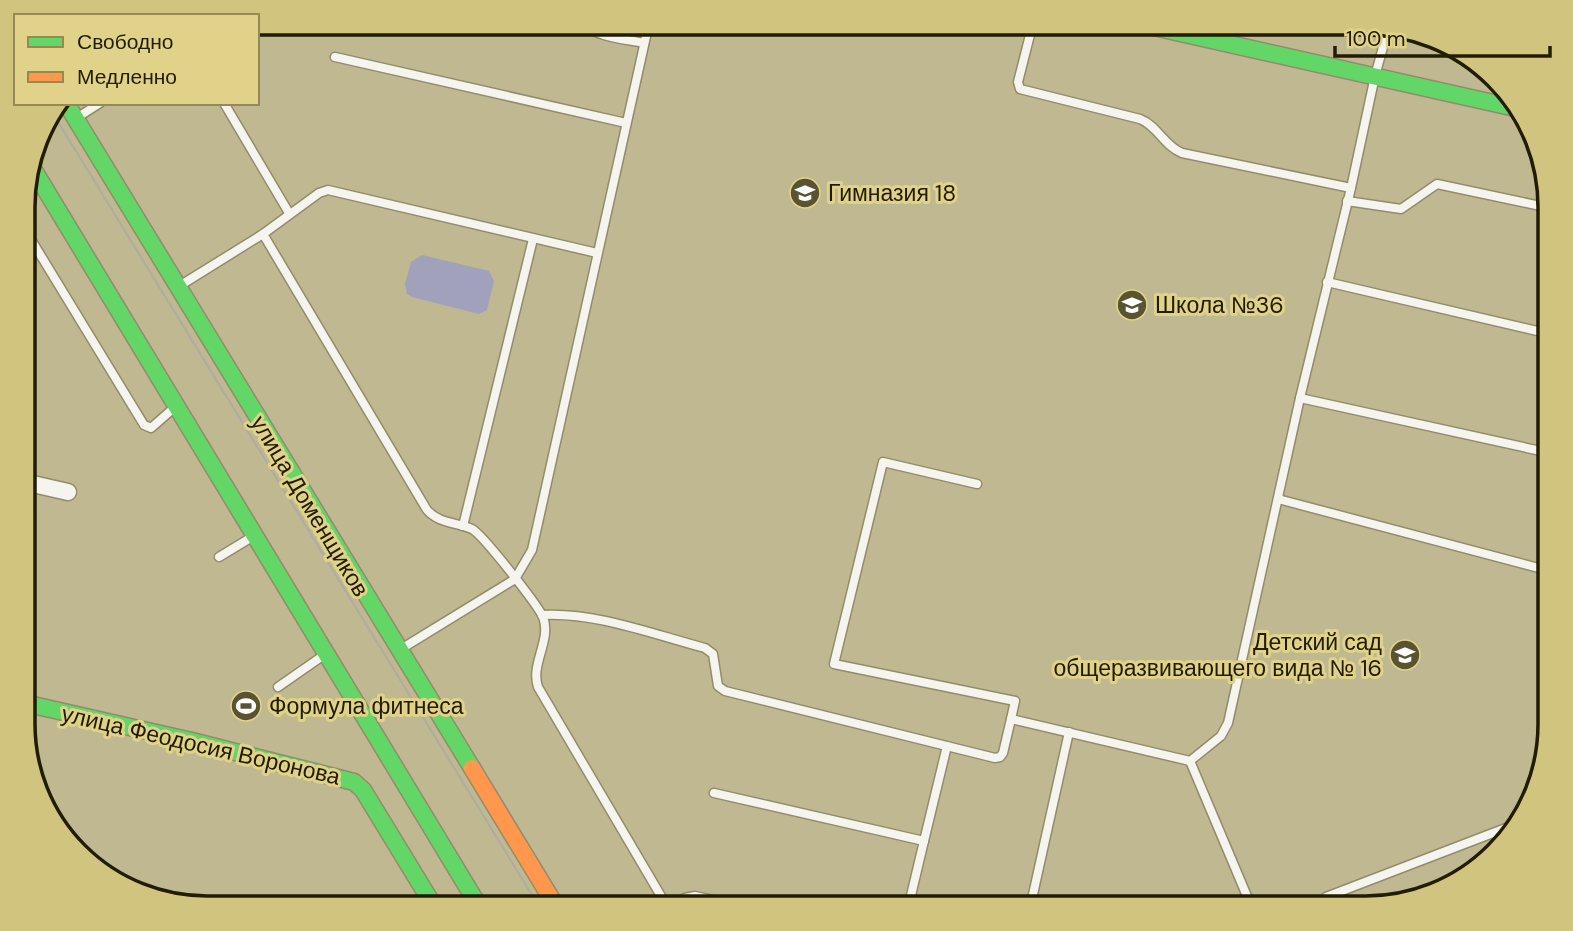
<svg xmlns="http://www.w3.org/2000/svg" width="1573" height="931" font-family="'DM Sans',sans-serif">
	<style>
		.green { fill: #a1a1bb }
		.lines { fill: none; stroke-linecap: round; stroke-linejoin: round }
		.lane-casing { stroke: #928c6c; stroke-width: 11 }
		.street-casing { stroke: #928c6c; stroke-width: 19 }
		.fast-casing { stroke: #928c6c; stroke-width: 19 }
		.slow-casing { stroke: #928c6c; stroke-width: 19 }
		.lane { stroke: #f5f4ee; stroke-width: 8 }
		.street { stroke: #f5f4ee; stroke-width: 16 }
		.fast { stroke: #63d668; stroke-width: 16 }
		.slow { stroke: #ff974d; stroke-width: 16 }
		.tram { stroke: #aeaca3; stroke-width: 2 }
		.labels { text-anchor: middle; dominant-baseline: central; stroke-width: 6; stroke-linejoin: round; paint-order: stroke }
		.poi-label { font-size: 23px; fill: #221c00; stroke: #e0d389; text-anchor: start }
		.street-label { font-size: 23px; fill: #221c00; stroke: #e0d389 }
		.rim { fill: none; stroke: #221c00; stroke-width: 3.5 }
	</style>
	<rect width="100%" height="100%" fill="#bfb890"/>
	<polygon class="green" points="422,255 489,271 494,281 487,310 479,314 412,297 407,294 405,284 411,262"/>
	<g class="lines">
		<g class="lane-casing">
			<g id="lane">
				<path d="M583,23C596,38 626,39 644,43"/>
				<path d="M1033,23L1018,82L1020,89L1140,119C1158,126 1164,146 1182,153L1351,188"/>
				<polyline points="335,57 626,123"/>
				<polyline points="224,103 289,213"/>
				<polyline points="78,117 100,103"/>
				<polyline points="1347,201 1401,209 1437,184 1550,208"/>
				<polyline points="24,228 144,425 151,428 175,407"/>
				<path d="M263,234L427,510C439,524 457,522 472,529C483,535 537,604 543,617C552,640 530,664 538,687L668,908"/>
				<polyline points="1327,282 1550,334"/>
				<polyline points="181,285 263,234 319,193 328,190 597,253"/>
				<polyline points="1300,398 1550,453"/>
				<polyline points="977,484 883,462 834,664 1015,701 1011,719 1190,761 1221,736 1228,723 1300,398 1351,188 1375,76 1388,29"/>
				<polyline points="1278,499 1550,571"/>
				<polyline points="463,526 533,239"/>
				<polyline points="219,557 252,537"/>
				<path d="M542,615C596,612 652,634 705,648L713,654L718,686L725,691L995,758L1000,757L1003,753L1011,719"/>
				<polyline points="401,649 515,579 532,550 649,23"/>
				<polyline points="278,687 324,655"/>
				<polyline points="1190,761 1252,908"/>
				<polyline points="714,793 924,841 908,908"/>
				<polyline points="924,841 947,746"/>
				<polyline points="669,908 685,898 695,896 750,908"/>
				<polyline points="1030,908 1069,732"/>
				<polyline points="1322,908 1322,902 1326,897 1519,823"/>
			</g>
		</g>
		<g class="street-casing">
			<polyline id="street" points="24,482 68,492"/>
		</g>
		<g class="fast-casing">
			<g id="fast">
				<polyline points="1136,23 1520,109"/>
				<polyline points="66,103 472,768"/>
				<polyline points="30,164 480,908"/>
				<polyline points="24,703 196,742 354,782 363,790 435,908"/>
			</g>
		</g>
		<g class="slow-casing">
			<polyline id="slow" points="472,768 557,908"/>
		</g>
		<use href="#lane" class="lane"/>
		<use href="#street" class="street"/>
		<use href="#fast" class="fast"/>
		<use href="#slow" class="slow"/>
		<polyline class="tram" points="52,112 540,908"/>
	</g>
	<defs>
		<g id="school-disc" transform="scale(1.575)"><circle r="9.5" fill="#595332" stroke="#e0d389"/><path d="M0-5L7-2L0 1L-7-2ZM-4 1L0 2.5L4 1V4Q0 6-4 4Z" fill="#fff"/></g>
		<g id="stadium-disc" transform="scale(1.575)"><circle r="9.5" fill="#595332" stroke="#e0d389"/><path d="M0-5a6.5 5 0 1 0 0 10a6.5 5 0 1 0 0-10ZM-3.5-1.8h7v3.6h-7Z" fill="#fff"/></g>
	</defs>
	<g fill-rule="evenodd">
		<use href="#school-disc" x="805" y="193"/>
		<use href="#school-disc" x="1132" y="305"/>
		<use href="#school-disc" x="1405" y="655"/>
		<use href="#stadium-disc" x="246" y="706"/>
	</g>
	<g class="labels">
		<g class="poi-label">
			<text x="828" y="193">Гимназия 18</text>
			<text x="1155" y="305">Школа №36</text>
			<text x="1382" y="642" text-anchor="end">Детский сад<tspan x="1382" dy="26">общеразвивающего вида № 16</tspan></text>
			<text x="269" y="706">Формула фитнеса</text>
		</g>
		<g class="street-label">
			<text transform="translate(310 506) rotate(59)">улица Доменщиков</text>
			<text transform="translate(201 745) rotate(13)">улица Феодосия Воронова</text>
		</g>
	</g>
	<path d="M0 0H1573V931H0ZM207 35H1366A172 172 0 0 1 1538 207V724A172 172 0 0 1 1366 896H207A172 172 0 0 1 35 724V207A172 172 0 0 1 207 35Z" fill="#d1c47e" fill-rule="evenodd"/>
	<path class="rim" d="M207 35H1366A172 172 0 0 1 1538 207V724A172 172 0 0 1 1366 896H207A172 172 0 0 1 35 724V207A172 172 0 0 1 207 35Z"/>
	<rect x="14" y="14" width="245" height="91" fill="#e0d389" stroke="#948a52" stroke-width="2"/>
	<rect x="28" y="37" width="35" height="10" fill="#63d668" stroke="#948a52" stroke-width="2"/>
	<text x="77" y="49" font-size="21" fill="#221c00">Свободно</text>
	<rect x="28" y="72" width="35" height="10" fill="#ff974d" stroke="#948a52" stroke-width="2"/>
	<text x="77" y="84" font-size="21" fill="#221c00">Медленно</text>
	<path d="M1335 46v10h215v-10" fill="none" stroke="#221c00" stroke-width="3.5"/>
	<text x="1346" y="46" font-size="21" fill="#221c00" stroke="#e0d389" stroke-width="5" paint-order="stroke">100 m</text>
</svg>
